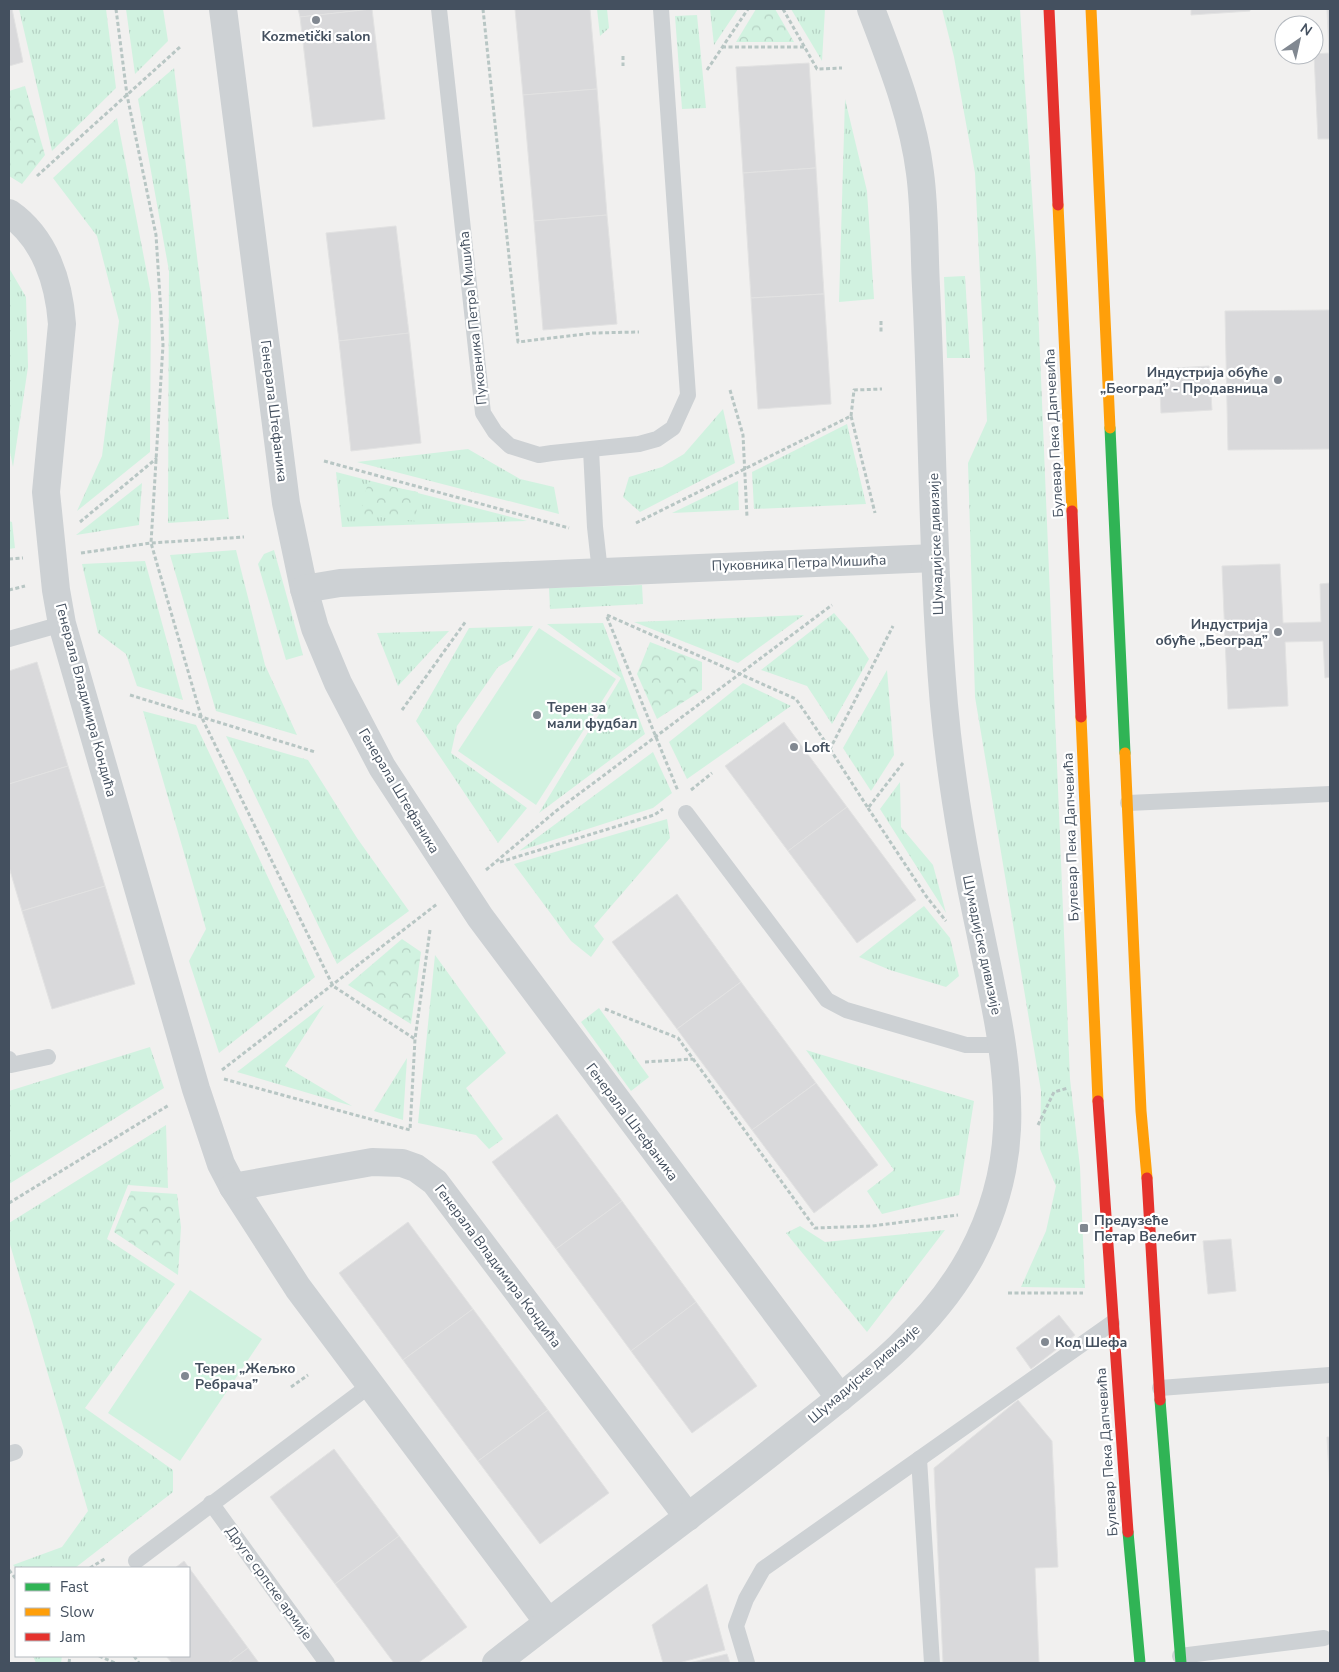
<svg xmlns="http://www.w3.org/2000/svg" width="1339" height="1672" font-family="'Nunito Sans',sans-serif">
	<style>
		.grass { fill: url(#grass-tufts) }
		.forest { fill: url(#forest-crowns) }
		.pitch { fill: #d1f2e0 }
		.building { fill: #d9d9db; stroke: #e2e2e2 }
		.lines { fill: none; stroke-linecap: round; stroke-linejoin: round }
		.path { stroke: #b8c6c4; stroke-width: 3; stroke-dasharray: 4 2.5; stroke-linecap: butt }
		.lane { stroke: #cdd1d4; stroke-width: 16 }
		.street { stroke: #cdd1d4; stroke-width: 28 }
		.fast { stroke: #30b455; stroke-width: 11 }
		.slow { stroke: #ff9f0a; stroke-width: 11 }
		.jam { stroke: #e5322d; stroke-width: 11 }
		.poi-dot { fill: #818891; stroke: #fff; stroke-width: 2 }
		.labels { text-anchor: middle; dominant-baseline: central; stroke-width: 4.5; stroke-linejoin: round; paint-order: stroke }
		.poi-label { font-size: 14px; font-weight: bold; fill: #44505f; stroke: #fff; text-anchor: start }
		.street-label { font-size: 14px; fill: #44505f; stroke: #fff }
	</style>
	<defs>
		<pattern id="grass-tufts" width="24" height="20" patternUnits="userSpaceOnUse" patternTransform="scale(1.25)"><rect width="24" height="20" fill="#d1f2e0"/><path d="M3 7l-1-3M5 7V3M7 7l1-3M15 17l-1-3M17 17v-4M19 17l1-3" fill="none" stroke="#b5d1c3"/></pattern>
		<pattern id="forest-crowns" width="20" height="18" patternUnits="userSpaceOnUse" patternTransform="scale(1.25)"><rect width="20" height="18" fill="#d1f2e0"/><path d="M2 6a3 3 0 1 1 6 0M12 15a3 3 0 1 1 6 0" fill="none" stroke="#b5d1c3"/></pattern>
	</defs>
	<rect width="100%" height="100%" fill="#f1f0ef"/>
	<g class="grass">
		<polygon points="19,9 106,9 116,88 52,151"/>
		<polygon points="126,9 163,9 168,41 135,74"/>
		<polygon points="597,9 607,9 609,28 600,36"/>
		<polygon points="710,9 738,9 714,45"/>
		<polygon points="791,9 825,9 822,61"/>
		<polygon points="942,9 1020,9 1036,257 1070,1079 1080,1167 1085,1288 1021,1287 1046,1231 1056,1186 1040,1149 1041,1091 975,697 968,463 987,421 975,173 954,57"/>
		<polygon points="697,15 706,108 682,109 675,16"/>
		<polygon points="174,68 229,519 168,523 169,271 138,99"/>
		<polygon points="845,99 867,191 874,299 839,302"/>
		<polygon points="117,118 151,294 150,452 77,511 102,456 119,321 97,236 53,178"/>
		<polygon points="9,268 26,297 28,367 13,467 9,447"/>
		<polygon points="965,276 970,358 947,358 944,277"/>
		<polygon points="723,409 735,463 640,512 623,497 629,477 662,467 684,454"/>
		<polygon points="847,424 866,504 754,509 752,472"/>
		<polygon points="468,449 520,479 554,487 559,514 357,462"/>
		<polygon points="336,472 527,521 342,527"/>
		<polygon points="738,481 739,510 672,513"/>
		<polygon points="142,483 139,525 76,535"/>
		<polygon points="9,521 12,522 15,548 9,549"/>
		<polygon points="236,550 265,665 297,735 216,711 170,555"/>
		<polygon points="274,550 303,655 286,660 258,564 264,554"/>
		<polygon points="145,561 183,700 137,686 126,654 98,633 82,564"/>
		<polygon points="642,585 643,604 550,609 549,588"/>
		<polygon points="834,613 853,635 869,659 832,724 807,686 761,670"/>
		<polygon points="804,615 738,663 634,622"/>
		<polygon points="603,623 645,734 539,813 621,678 547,624"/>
		<polygon points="533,626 512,659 498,667 457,726 451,753 527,808 498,843 416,721 469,628"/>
		<polygon points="449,631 398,686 377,633"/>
		<polygon points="887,670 894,755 871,791 843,748"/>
		<polygon points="743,683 791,706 687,779 669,742"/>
		<polygon points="143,711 196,725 315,977 219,1053 189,961 206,929"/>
		<polygon points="226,736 308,760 357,838 409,911 337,964"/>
		<polygon points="653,752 672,793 653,808 519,851"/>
		<polygon points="900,782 901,827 933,865 946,913 880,809"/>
		<polygon points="667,819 670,838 594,926 604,939 591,957 571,941 514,864"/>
		<polygon points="924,906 950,938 959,976 946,987 890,970 859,957"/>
		<polygon points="435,955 506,1053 466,1088 503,1139 489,1149 476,1135 418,1123"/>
		<polygon points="324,1005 285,1066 352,1106 237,1072"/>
		<polygon points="599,1008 649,1077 631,1091 581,1022"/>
		<polygon points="150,1047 164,1088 9,1184 9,1091"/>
		<polygon points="806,1050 974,1101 959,1195 882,1214 867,1191 894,1170"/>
		<polygon points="407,1058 403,1120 374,1111"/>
		<polygon points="166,1125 168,1188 128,1185 107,1239 175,1284 85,1408 173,1470 173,1492 75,1568 16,1568 13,1565 62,1547 88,1511 9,1241 9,1223"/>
		<polygon points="800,1226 825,1242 945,1230 867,1332 786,1233"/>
		<polygon points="33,1656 62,1656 61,1663 36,1663"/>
	</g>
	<g class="forest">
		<polygon points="756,9 775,9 794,42 736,42"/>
		<polygon points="25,86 45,155 22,184 9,176 9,91"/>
		<polygon points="368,482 418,492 416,521 360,515"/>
		<polygon points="650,642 702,662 702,690 657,719 637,674"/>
		<polygon points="402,939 421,952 411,1024 348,985"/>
		<polygon points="131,1191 177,1194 181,1227 178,1275 114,1232"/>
	</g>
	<g class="pitch">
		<polygon points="539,628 616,679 536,805 458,751"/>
		<polygon points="190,1290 262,1339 180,1461 108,1413"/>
	</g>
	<g class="building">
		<polygon points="9,9 12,9 23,62 9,66"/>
		<polygon points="298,9 372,9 300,17"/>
		<polygon points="372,9 385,119 313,127 300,17"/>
		<polygon points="515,9 590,9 597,89 523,95"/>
		<polygon points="1191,9 1250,9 1250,11 1191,15"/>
		<polygon points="1327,9 1330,9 1330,139 1318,139 1314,54 1329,53"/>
		<polygon points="809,63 816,168 743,173 736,67"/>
		<polygon points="597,89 607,215 534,221 523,95"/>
		<polygon points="816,168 824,294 751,298 743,173"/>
		<polygon points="607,215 617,324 543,330 534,221"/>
		<polygon points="396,226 409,333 339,341 326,233"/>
		<polygon points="824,294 831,404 758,409 751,298"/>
		<polygon points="1330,310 1330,449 1228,450 1225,311"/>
		<polygon points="409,333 421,443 351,451 339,341"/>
		<polygon points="1209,366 1212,410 1161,413 1159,369"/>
		<polygon points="1280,564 1283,623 1321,622 1320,584 1330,583 1330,677 1325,678 1323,641 1285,642 1288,706 1228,709 1222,566"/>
		<polygon points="37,662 68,766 9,784 9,671"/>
		<polygon points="784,722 847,807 788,851 725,766"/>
		<polygon points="68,766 105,886 22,911 9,867 9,784"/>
		<polygon points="847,807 916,900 857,943 788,851"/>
		<polygon points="105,886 135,984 52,1009 22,911"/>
		<polygon points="677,894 741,982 677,1029 612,942"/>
		<polygon points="741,982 816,1083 752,1130 677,1029"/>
		<polygon points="816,1083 878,1165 814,1213 752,1130"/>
		<polygon points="557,1114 622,1201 556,1249 492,1162"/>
		<polygon points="622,1201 696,1302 631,1351 556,1249"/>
		<polygon points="408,1222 473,1309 403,1360 339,1273"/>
		<polygon points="1231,1239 1236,1291 1208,1294 1203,1241"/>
		<polygon points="696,1302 757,1386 692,1433 631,1351"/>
		<polygon points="473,1309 548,1410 478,1461 403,1360"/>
		<polygon points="1059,1315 1075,1335 1031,1369 1016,1348"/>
		<polygon points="1018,1400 1052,1441 1058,1567 1035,1568 1039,1663 943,1663 934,1468"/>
		<polygon points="548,1410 609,1493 540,1544 478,1461"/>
		<polygon points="1327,1437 1330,1437 1330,1490"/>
		<polygon points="334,1449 399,1536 335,1584 270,1497"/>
		<polygon points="399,1536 467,1627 418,1663 394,1663 335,1584"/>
		<polygon points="184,1561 248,1648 228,1663 172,1663 166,1656 189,1656 189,1568 175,1568"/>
		<polygon points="707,1584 725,1650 679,1663 663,1663 652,1625"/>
		<polygon points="248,1648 259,1663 228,1663"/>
		<polygon points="727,1654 730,1663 689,1663"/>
	</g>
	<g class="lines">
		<g class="path">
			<polyline points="116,9 127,95 156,235 163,345 151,543 201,716 333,986 415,1039"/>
			<polyline points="483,9 518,342 593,333 639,332"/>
			<polyline points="783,9 817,69 842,68"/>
			<polyline points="722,47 804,47"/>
			<polyline points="623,56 623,66"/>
			<polyline points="707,70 748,9"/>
			<polyline points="37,176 180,47"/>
			<polyline points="881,321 881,334"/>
			<polyline points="730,390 743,435 747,517"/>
			<polyline points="851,416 854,390 882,389"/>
			<polyline points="324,461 569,528"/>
			<polyline points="80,522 157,458"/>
			<polyline points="636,523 851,416 875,513"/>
			<polyline points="81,553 151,543 244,537"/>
			<polyline points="9,559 23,558"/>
			<polyline points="9,590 25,586"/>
			<polyline points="607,615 796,699 830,749 893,626"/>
			<polyline points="607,617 678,791"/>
			<polyline points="130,695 315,752"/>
			<polyline points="402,710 466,621"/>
			<polyline points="830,749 868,808 903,763"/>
			<polyline points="691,790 712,773"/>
			<polyline points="868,808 926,896 946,921"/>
			<polyline points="500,862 654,815 663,809"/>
			<polyline points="486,870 556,811 832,605"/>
			<polyline points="605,1009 678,1038 815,1228 872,1226 958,1215"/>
			<polyline points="645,1062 693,1059"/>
			<polyline points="222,1070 437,904"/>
			<polyline points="224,1079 410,1130 415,1039 430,930"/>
			<polyline points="1038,1125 1054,1092 1068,1088"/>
			<polyline points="9,1203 169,1105"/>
			<polyline points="1008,1293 1083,1293"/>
			<polyline points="291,1387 308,1375"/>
			<polyline points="90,1568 106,1558"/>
			<polyline points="9,1570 16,1579"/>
			<polyline points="99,1656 115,1663"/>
			<polyline points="134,1656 139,1663"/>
			<polyline points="69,1663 70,1656"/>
		</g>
		<g class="lane">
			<polyline points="439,9 483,413 495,432 510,446 539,455 552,453 639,444 657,439 673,428 688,395 661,9"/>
			<polyline points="591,450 595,527 600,572"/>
			<polyline points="9,639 62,624"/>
			<polyline points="1128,803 1330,794"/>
			<polyline points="686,813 827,1000 846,1010 966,1045 1002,1045"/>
			<polyline points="9,1059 11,1065 48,1057"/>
			<polyline points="1160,1388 1330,1375"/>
			<polyline points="9,1454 15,1452"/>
			<polyline points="919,1459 932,1663"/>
			<polyline points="211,1503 327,1663"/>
			<polyline points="136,1561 369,1386"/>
			<polyline points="1180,1656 1324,1638"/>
			<polyline points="747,1663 736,1626 746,1599 763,1569 1112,1323"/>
		</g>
		<g class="street">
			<polyline points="223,9 286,503 304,589 315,628 338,683 382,767 480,917 840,1398"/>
			<path d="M9,213C45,238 59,282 62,324L46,492L56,590L62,624L196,1089L221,1164L233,1187L298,1288L548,1622"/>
			<polyline points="304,589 340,583 935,558"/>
			<polyline points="233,1187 372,1162 402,1163 416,1168 435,1182 688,1517"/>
			<path d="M496,1663C591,1588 689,1518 783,1443C852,1388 928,1335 971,1256C992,1217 1005,1173 1007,1129C1010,1062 993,996 980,931C964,856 951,782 944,705C932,566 933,426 926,287C924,249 925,210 920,173C913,116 891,62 871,9"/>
		</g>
		<g class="fast">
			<polyline points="1110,428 1125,753"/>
			<polyline points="1160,1400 1181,1663"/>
			<polyline points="1128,1532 1140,1663"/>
		</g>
		<g class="slow">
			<polyline points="1091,9 1110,428"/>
			<polyline points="1058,205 1072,511"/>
			<polyline points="1081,717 1098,1101"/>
			<polyline points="1125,753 1141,1111 1147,1178"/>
		</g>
		<g class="jam">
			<polyline points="1049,9 1058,205"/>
			<polyline points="1072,511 1081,717"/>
			<polyline points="1098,1101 1128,1532"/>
			<polyline points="1147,1178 1160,1400"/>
		</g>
	</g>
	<g class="poi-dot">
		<circle cx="316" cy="20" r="5"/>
		<circle cx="1278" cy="380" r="5"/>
		<circle cx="1278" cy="632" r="5"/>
		<circle cx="537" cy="715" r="5"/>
		<circle cx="794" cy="747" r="5"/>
		<rect x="1079" y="1223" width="10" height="10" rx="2.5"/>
		<circle cx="1045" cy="1342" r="5"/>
		<circle cx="185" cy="1376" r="5"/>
	</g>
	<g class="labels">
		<g class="poi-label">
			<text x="316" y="36" text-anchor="middle">Kozmetički salon</text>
			<text x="1268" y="372" text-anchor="end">Индустрија обуће<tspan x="1268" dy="16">„Београд” - Продавница</tspan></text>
			<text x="1268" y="624" text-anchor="end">Индустрија<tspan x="1268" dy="16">обуће „Београд”</tspan></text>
			<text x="547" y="707">Терен за<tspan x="547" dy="16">мали фудбал</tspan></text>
			<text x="804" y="747">Loft</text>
			<text x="1094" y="1220">Предузеће<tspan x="1094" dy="16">Петар Велебит</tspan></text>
			<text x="1055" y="1342">Код Шефа</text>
			<text x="195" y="1368">Терен „Жељко<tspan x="195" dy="16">Ребрача”</tspan></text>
		</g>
		<g class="street-label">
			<text transform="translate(473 318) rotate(-96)">Пуковника Петра Мишића</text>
			<text transform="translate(274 411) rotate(83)">Генерала Штефаника</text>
			<text transform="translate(1054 433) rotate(-93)">Булевар Пека Дапчевића</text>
			<text transform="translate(936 544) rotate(-92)">Шумадијске дивизије</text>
			<text transform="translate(799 563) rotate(-2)">Пуковника Петра Мишића</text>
			<text transform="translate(86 700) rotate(75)">Генерала Владимира Кондића</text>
			<text transform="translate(399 791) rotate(59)">Генерала Штефаника</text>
			<text transform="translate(1071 837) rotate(-92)">Булевар Пека Дапчевића</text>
			<text transform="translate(982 945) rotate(78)">Шумадијске дивизије</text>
			<text transform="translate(632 1122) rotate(53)">Генерала Штефаника</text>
			<text transform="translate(498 1266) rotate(53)">Генерала Владимира Кондића</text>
			<text transform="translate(864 1374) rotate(-41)">Шумадијске дивизије</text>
			<text transform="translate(1107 1452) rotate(-94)">Булевар Пека Дапчевића</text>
			<text transform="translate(269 1583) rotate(54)">Друге српске армије</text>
		</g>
	</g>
	<rect width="1339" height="1672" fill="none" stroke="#44505f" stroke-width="20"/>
	<rect x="15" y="1567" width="175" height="90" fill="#ffffff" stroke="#b4b9bf"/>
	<rect x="25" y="1583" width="25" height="8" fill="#30b455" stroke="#b4b9bf"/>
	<text x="60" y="1592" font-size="15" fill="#44505f">Fast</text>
	<rect x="25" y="1608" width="25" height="8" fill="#ff9f0a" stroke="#b4b9bf"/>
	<text x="60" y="1617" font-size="15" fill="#44505f">Slow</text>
	<rect x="25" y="1633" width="25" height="8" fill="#e5322d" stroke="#b4b9bf"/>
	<text x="60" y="1642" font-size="15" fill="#44505f">Jam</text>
	<g transform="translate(1299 40) rotate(34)"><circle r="24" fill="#ffffff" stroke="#b4b9bf"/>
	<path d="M0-4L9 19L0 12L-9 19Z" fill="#818891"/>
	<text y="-8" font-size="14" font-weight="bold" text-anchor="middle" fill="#44505f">N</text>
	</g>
</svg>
